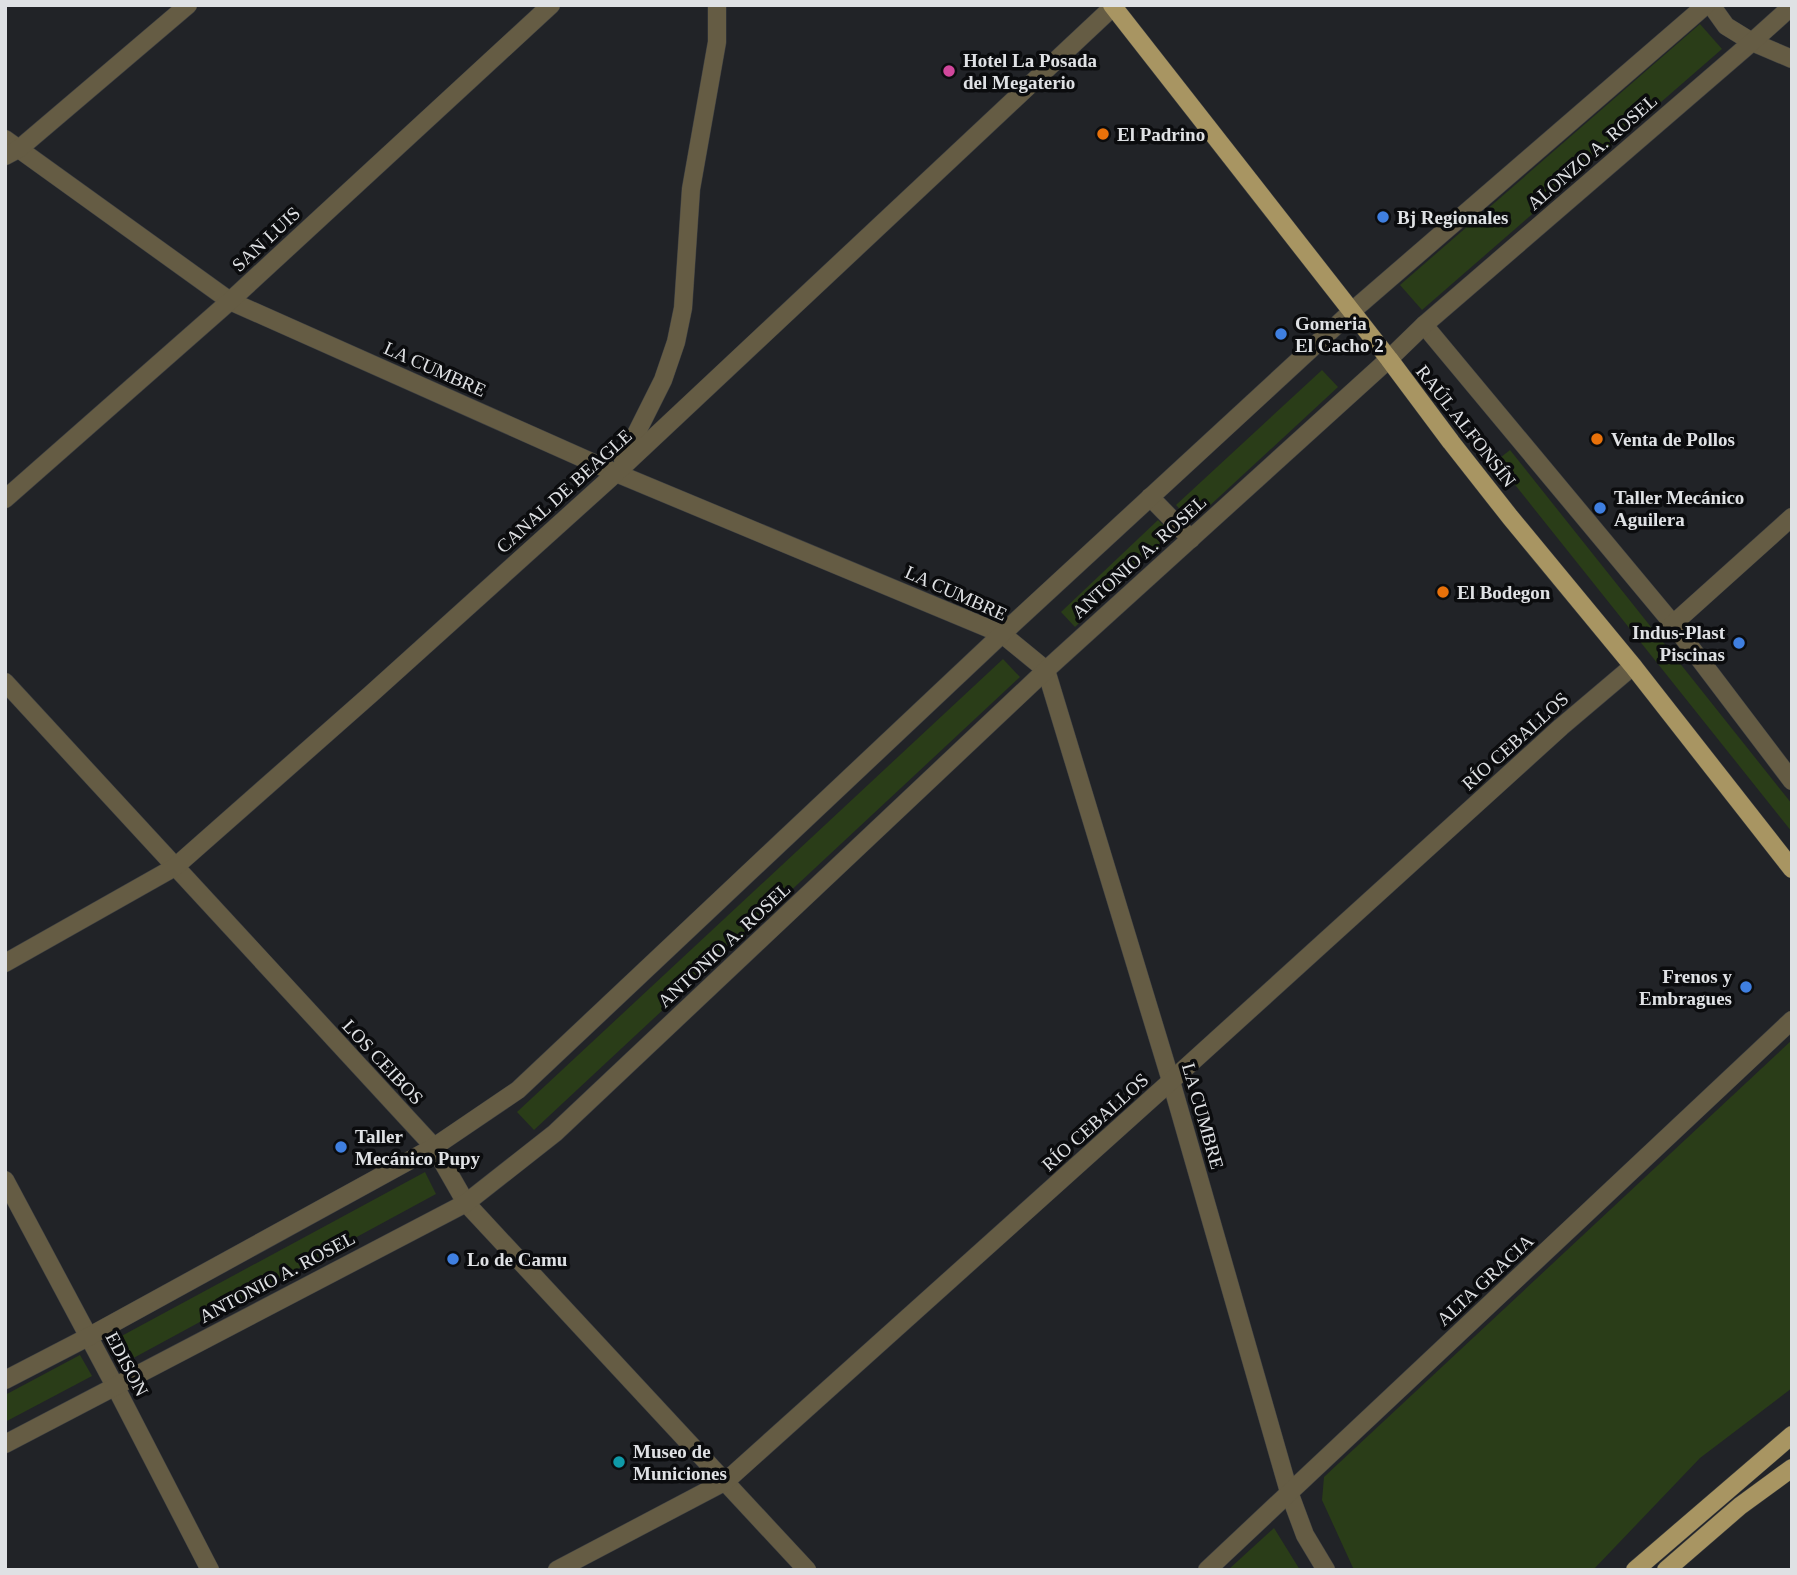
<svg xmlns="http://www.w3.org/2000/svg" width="1797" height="1575" font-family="Georgia,serif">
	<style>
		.green { fill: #2a3d18 }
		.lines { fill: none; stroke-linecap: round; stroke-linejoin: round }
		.minor-casing { stroke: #3c3e41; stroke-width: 19 }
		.major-casing { stroke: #3c3e41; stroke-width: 19 }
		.minor { stroke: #655c44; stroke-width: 18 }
		.major { stroke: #a89562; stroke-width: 18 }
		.hotel-dot { fill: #d1479c; stroke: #0b0c0e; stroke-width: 2.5 }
		.food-dot { fill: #e8710a; stroke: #0b0c0e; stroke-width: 2.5 }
		.shop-dot { fill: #3f7fe0; stroke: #0b0c0e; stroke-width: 2.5 }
		.culture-dot { fill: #0f9aa8; stroke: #0b0c0e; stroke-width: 2.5 }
		.labels { text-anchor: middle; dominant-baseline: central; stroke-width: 7; stroke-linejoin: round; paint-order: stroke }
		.poi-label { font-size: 19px; font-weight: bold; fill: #dfe1e4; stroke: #0b0c0e; text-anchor: start }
		.street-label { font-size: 19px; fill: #dfe1e4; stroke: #0b0c0e }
	</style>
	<rect width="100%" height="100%" fill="#212327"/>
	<g class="green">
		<polygon points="1700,24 1722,49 1422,310 1400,285"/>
		<polygon points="1322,370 1338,387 1192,522 1176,505"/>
		<polygon points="1510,450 1792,804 1792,832 1496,461"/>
		<polygon points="1158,520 1172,534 1075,627 1061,612"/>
		<polygon points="1003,659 1020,677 534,1130 517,1112"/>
		<polygon points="1792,1040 1792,1388 1700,1458 1593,1570 1354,1570 1322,1500 1324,1477"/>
		<polygon points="425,1172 436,1194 128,1361 116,1339"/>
		<polygon points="80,1355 92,1376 5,1422 5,1395"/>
		<polygon points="1274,1528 1300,1570 1228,1570"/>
	</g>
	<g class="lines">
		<g class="minor-casing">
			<g id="minor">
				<polyline points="1711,5 1726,26 1752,42 1792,59"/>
				<polyline points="5,139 230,301 616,473 1002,634 1046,670 1171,1081 1289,1492 1305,1535 1326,1570"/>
				<polyline points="5,156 20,148 188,5"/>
				<polyline points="1424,325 1673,624 1792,781"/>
				<polyline points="623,460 663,380 676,342 683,308 691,189 717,42 717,5"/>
				<polyline points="1150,497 1191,539"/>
				<polyline points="5,499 230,301 551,5"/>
				<polyline points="1673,624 1792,517"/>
				<polyline points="5,682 434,1147 466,1203 807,1570"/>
				<polyline points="5,963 175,867 371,694 616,473 1115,5"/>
				<polyline points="5,1180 115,1386 210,1570"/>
				<polyline points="5,1380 88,1337 434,1147 518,1090 1002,634 1351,312 1706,5"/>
				<polyline points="5,1444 466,1203 555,1133 1046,670 1389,359 1424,325 1752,42 1792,6"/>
				<polyline points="557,1570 726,1481 1171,1081 1561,727 1633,666"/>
				<polyline points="1207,1570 1792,1020"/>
			</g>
		</g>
		<g class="major-casing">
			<g id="major">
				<polyline points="1112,5 1389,359 1451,442 1510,517 1633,666 1792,869"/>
				<polyline points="1635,1570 1792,1435"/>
				<polyline points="1666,1570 1740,1506 1792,1468"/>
			</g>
		</g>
		<use href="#minor" class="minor"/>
		<use href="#major" class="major"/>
	</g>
	<circle class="hotel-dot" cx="949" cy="71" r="7"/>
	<g class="food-dot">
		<circle cx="1103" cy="134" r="7"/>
		<circle cx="1597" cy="439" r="7"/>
		<circle cx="1443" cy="592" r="7"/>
	</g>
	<g class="shop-dot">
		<circle cx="1383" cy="217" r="7"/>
		<circle cx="1281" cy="334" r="7"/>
		<circle cx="1600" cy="508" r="7"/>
		<circle cx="1739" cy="643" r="7"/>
		<circle cx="1746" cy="987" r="7"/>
		<circle cx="341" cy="1147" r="7"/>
		<circle cx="453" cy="1259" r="7"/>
	</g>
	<circle class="culture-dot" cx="619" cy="1462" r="7"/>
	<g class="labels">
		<g class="poi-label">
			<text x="963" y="60">Hotel La Posada<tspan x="963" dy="22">del Megaterio</tspan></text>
			<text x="1117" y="134">El Padrino</text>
			<text x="1397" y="217">Bj Regionales</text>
			<text x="1295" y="323">Gomeria<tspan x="1295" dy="22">El Cacho 2</tspan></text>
			<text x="1611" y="439">Venta de Pollos</text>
			<text x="1614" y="497">Taller Mecánico<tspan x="1614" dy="22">Aguilera</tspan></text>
			<text x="1457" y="592">El Bodegon</text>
			<text x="1725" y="632" text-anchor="end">Indus-Plast<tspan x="1725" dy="22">Piscinas</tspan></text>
			<text x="1732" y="976" text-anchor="end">Frenos y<tspan x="1732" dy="22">Embragues</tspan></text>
			<text x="355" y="1136">Taller<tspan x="355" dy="22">Mecánico Pupy</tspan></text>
			<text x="467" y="1259">Lo de Camu</text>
			<text x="633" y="1451">Museo de<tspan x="633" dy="22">Municiones</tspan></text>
		</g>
		<g class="street-label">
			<text transform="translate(1592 152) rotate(-41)">ALONZO A. ROSEL</text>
			<text transform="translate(266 239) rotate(-43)">SAN LUIS</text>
			<text transform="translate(435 369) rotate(24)">LA CUMBRE</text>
			<text transform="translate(1466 426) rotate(52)">RAÚL ALFONSÍN</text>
			<text transform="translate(564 491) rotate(-42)">CANAL DE BEAGLE</text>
			<text transform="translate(1139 557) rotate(-42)">ANTONIO A. ROSEL</text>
			<text transform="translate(956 593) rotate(24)">LA CUMBRE</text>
			<text transform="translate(1515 741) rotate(-42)">RÍO CEBALLOS</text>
			<text transform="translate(724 945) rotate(-43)">ANTONIO A. ROSEL</text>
			<text transform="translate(383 1062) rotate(47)">LOS CEIBOS</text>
			<text transform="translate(1203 1116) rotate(74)">LA CUMBRE</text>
			<text transform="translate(1095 1122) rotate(-42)">RÍO CEBALLOS</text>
			<text transform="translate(277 1277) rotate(-28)">ANTONIO A. ROSEL</text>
			<text transform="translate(1485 1280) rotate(-43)">ALTA GRACIA</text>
			<text transform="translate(127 1364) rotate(62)">EDISON</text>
		</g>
	</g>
	<rect width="1797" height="1575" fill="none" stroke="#dfe1e4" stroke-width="14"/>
</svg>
